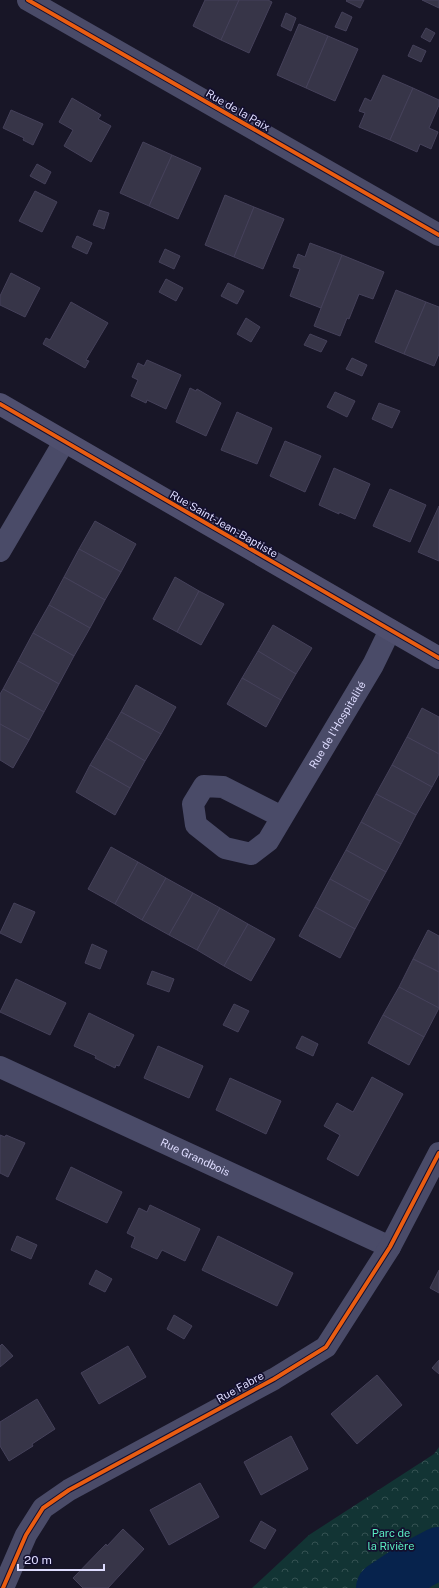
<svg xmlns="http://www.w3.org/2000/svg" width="439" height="1588" font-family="'Public Sans',sans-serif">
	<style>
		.forest { fill: url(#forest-crowns) }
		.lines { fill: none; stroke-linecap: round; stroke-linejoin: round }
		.river { stroke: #07234d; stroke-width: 52 }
		.building { fill: #373548; stroke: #45415a }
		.street { stroke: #4a4b68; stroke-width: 22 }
		.secondary { stroke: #4f4f6e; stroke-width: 22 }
		.cycleway-casing { stroke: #130f2e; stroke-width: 6 }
		.cycleway { stroke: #e95d12; stroke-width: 4 }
		.labels { text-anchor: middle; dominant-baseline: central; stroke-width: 3.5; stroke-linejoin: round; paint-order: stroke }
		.street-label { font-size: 11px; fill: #dedcff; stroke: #130f2e }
		.park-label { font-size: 11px; fill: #5aedc1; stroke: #130f2e }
	</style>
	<defs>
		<pattern id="forest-crowns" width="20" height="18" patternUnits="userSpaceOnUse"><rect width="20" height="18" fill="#123434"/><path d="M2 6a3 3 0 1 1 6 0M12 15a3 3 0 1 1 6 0" fill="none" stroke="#345152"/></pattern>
	</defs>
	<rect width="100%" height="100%" fill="#181627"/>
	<polygon class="forest" points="439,1447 439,1588 252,1588 309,1535 434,1454"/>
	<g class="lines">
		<polyline class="river" points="382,1588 418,1564 439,1553"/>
	</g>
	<g class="building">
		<polygon points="205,0 239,0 221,40 193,26"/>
		<polygon points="239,0 268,0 272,2 249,53 221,40"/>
		<polygon points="347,0 364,0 360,8 346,1"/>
		<polygon points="422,0 439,0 439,8"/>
		<polygon points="342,12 352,17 346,31 335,27"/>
		<polygon points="286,13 296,18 291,31 281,26"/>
		<polygon points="299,24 328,36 306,88 277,75"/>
		<polygon points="426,28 435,33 430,42 421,37"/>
		<polygon points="328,36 358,49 335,101 306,88"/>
		<polygon points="413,45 426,51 421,62 408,56"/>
		<polygon points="383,75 413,88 390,140 359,127 365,113 359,111 365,98 371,101"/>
		<polygon points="413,88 439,100 439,105 429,128 438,132 431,149 420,144 417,152 390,140"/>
		<polygon points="72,98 101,115 98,119 111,126 91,162 64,146 73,130 59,122"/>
		<polygon points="11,110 43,124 33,145 23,140 24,138 3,128"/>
		<polygon points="143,142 172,155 149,206 120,193"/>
		<polygon points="172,155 201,168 178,219 149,206"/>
		<polygon points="37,164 51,172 45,184 30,176"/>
		<polygon points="35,191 57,202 42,232 19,221"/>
		<polygon points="225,195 254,207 234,257 205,245"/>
		<polygon points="254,207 284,219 263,269 234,257"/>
		<polygon points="99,210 109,213 104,229 93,225"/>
		<polygon points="77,236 92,243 87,254 72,247"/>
		<polygon points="310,243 342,255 321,308 290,296 300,269 293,267 298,254 305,257"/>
		<polygon points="165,249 180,256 174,269 159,262"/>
		<polygon points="342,255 384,272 373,299 359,294 349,319 347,318 340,336 314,326"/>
		<polygon points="11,273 40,288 25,317 0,305 0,296"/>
		<polygon points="166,279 183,288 176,301 159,292"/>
		<polygon points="228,283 244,291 237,304 221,296"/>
		<polygon points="396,290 426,302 404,354 375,342"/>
		<polygon points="71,302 108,323 86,360 89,361 85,368 43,344 46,338 50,340"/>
		<polygon points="426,302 439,307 439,354 434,366 404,354"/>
		<polygon points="246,318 260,327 251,342 237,334"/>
		<polygon points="310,334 327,341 321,352 304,345"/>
		<polygon points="352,358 367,365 362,376 346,369"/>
		<polygon points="147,360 181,375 166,409 147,400 146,403 131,396 138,380 132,377 138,363 144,366"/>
		<polygon points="190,388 196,391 197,389 221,403 206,436 176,422"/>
		<polygon points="335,392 355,401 347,417 327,407"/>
		<polygon points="379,403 400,411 392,428 372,419"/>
		<polygon points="237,412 272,428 257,464 221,450"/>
		<polygon points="285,441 321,456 305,492 270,476"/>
		<polygon points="334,468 370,484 355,519 339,512 339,514 319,505"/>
		<polygon points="390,489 426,505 410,542 373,526"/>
		<polygon points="439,506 439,561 418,552"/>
		<polygon points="95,521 136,544 121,572 79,549"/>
		<polygon points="79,549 121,572 105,600 64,577"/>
		<polygon points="64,577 105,600 90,628 49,605"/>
		<polygon points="175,577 199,591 177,632 153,619"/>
		<polygon points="199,591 224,604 201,645 177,632"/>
		<polygon points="49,605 90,628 74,656 33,633"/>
		<polygon points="273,625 312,648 296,674 258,651"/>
		<polygon points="33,633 74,656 59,684 18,661"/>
		<polygon points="258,651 296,674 281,700 242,678"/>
		<polygon points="18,661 59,684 44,712 3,689"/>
		<polygon points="242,678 281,700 266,727 227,704"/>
		<polygon points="136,685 176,707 161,734 121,712"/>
		<polygon points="3,689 44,712 29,740 0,724 0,694"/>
		<polygon points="422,708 439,717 439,754 407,737"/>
		<polygon points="121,712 161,734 145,761 106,738"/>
		<polygon points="0,724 29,740 13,768 0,760"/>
		<polygon points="407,737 439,754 439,774 432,787 392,765"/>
		<polygon points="106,738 145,761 130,788 90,765"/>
		<polygon points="90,765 130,788 115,815 76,792"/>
		<polygon points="392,765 432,787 416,815 376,794"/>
		<polygon points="376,794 416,815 401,844 361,822"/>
		<polygon points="361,822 401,844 386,872 346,850"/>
		<polygon points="111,847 138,862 115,904 88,889"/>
		<polygon points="346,850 386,872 370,901 330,879"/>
		<polygon points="138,862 166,878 142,920 115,904"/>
		<polygon points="166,878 193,893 169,935 142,920"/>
		<polygon points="330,879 370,901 355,929 315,907"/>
		<polygon points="193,893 220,908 197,950 169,935"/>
		<polygon points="14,903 35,912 21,943 0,933"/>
		<polygon points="315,907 355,929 340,958 299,936"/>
		<polygon points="220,908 248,924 224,966 197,950"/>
		<polygon points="248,924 275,939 251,981 224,966"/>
		<polygon points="428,930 439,936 439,972 413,959"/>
		<polygon points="92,944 107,951 100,969 85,963"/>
		<polygon points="413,959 439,972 439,1008 399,987"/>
		<polygon points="152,971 174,979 169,992 147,984"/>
		<polygon points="16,979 66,1003 50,1035 0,1012"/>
		<polygon points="399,987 439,1008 424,1037 383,1015"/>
		<polygon points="234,1004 249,1011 238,1032 223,1025"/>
		<polygon points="89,1013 134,1035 119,1066 116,1065 115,1068 95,1058 96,1056 74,1046"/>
		<polygon points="383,1015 424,1037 409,1065 368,1043"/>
		<polygon points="302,1036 318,1044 313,1056 296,1048"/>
		<polygon points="158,1046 203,1066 189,1098 144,1078"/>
		<polygon points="372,1077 403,1094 358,1176 327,1159 340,1135 324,1126 337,1103 353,1112"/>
		<polygon points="230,1078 281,1101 266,1134 216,1110"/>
		<polygon points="0,1135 5,1137 6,1135 25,1143 8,1177 0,1173"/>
		<polygon points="71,1167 122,1192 107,1223 56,1199"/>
		<polygon points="150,1205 200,1229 185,1261 162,1250 157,1259 131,1247 135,1237 127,1233 139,1208 147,1212"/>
		<polygon points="17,1236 37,1245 31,1259 11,1250"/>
		<polygon points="218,1236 293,1273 277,1306 202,1270"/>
		<polygon points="96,1270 112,1279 105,1292 89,1284"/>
		<polygon points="439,1270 439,1293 430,1288"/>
		<polygon points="174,1315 192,1326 184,1339 167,1329"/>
		<polygon points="2,1344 13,1356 0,1367 0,1346"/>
		<polygon points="128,1346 146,1377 99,1404 81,1373"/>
		<polygon points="439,1360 439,1374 432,1368"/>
		<polygon points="377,1375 402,1405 357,1444 331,1414"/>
		<polygon points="37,1399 55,1429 32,1444 33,1446 9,1461 0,1446 0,1422"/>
		<polygon points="291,1436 308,1469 261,1495 244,1462"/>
		<polygon points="200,1483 219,1517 169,1545 150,1510"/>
		<polygon points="261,1521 276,1530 265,1549 250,1541"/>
		<polygon points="123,1529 144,1549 108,1588 83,1588 73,1578 106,1544 107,1546"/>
	</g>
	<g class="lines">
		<g class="street">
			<polyline points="28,0 439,235"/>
			<polyline points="0,551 64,442"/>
			<path id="s1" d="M282,817L223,787L204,786L193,804L196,825L225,848L251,854L268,841L373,665L390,630"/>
			<path id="s2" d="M0,1067L390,1247"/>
			<polyline points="3,1588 26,1535 43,1508 69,1490 274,1379 326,1347 390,1247 439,1153"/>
		</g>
		<polyline class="secondary" points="0,404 439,658"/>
		<g class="cycleway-casing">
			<g id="cycleway">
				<polyline points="28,0 439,235"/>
				<polyline points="0,404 439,658"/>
				<polyline points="3,1588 26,1535 43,1508 69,1490 274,1379 326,1347 390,1247 439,1153"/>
			</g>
		</g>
		<use href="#cycleway" class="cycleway"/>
	</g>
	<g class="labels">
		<g class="street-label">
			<text transform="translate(238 110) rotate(30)">Rue de la Paix</text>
			<text transform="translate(224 524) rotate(30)">Rue Saint-Jean-Baptiste</text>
			<text stroke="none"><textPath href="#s1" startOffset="348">Rue de l'Hospitalité</textPath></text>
			<text stroke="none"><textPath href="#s2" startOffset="215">Rue Grandbois</textPath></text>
			<text transform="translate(240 1387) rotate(-29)">Rue Fabre</text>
		</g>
		<g class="park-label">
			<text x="391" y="1533">Parc de<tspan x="391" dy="13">la Rivière</tspan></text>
		</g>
	</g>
	<path d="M18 1564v6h86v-6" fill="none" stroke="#dedcff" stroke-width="2"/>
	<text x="24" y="1564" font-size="12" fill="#dedcff" stroke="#130f2e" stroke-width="3" paint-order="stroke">20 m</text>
</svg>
